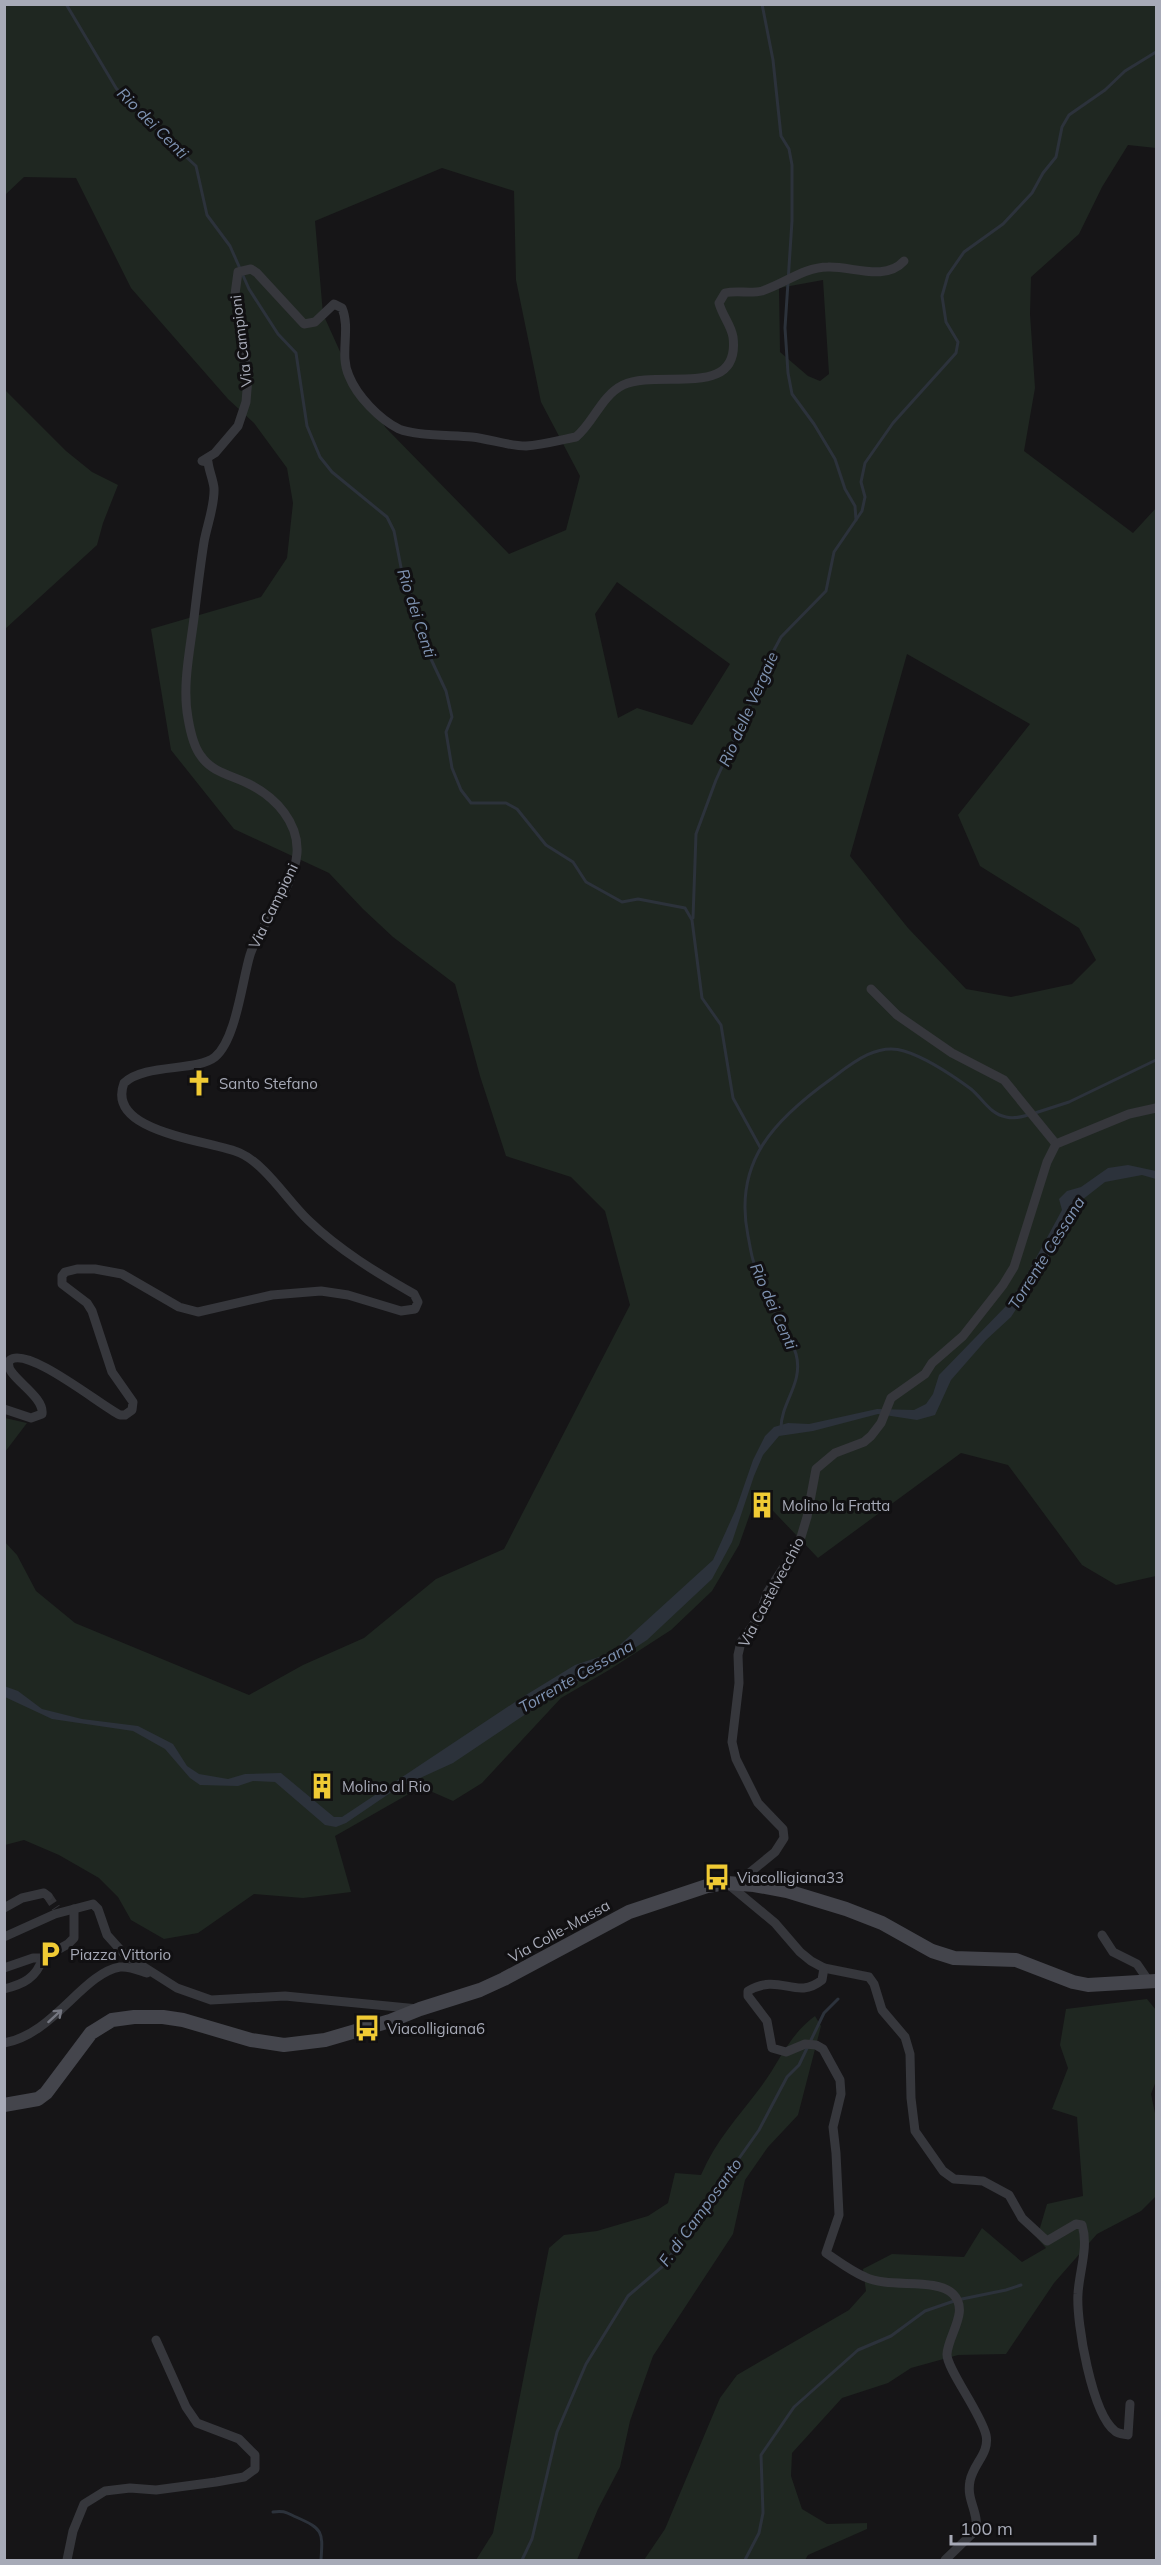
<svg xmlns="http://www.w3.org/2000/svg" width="1161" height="2565" font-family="Mulish,sans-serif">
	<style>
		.green { fill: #1f2721; fill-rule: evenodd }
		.water { fill: #2c323b }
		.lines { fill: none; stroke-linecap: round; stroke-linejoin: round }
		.stream { stroke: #2c323b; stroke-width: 3 }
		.street-tunnel { stroke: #333337; stroke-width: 9; stroke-dasharray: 9 4.5; stroke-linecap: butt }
		.street { stroke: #36373c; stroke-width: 9 }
		.secondary { stroke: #44454c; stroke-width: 14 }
		.oneway { stroke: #747680 }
		.labels { text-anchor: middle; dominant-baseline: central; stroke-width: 6; stroke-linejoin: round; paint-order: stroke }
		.street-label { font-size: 15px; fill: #a7aab7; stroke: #111012 }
		.poi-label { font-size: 15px; fill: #a7aab7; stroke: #111012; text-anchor: start }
		.water-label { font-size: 16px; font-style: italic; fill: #7f93b2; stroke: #111012 }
	</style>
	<rect width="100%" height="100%" fill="#161517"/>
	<g class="green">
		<path d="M5,5H1156V148L1128,145L1102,187L1079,234L1031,277L1030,314L1035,388L1024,451L1133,533L1156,508V1576L1116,1585L1082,1565L1008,1465L961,1453L818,1558L757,1494L739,1545L712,1591L671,1630L609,1670L561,1698L482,1783L453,1801L421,1787L335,1836L351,1892L303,1898L254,1894L198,1933L164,1939L131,1920L118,1897L99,1878L59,1855L24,1840L5,1845L4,1541L17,1555L36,1591L75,1623L249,1695L303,1665L364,1638L436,1579L504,1549L630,1305L605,1211L571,1177L506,1156L480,1076L455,984L393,937L363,909L329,873L234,829L171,750L151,629L261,597L287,558L293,503L287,468L254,423L228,399L131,288L76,178L24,177L5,195ZM442,168L514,191L516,280L541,402L580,476L566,530L509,554L386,428L352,378L323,314L315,221ZM823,280L829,374L820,381L808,376L780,352L779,288ZM617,582L730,664L692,725L637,708L618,718L595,614ZM907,654L1030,724L958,815L980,866L1079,928L1096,960L1072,984L1011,997L966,989L908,928L850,856Z"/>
		<polygon points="4,389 66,451 92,472 118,485 103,523 97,545 5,629"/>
		<polygon points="5,1418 27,1423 5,1452 4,1418"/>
		<polygon points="1147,1999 1156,2010 1156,2081 1151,2094 1156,2118 1156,2196 1141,2211 1097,2234 1054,2283 1006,2354 958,2355 911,2368 888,2383 842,2398 792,2453 791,2476 802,2509 827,2524 867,2523 867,2529 808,2555 805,2560 644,2560 665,2529 720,2398 737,2375 849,2310 866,2291 863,2269 892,2254 964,2257 982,2228 1022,2262 1046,2248 1037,2238 1047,2204 1083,2196 1077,2117 1052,2109 1068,2068 1060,2045 1066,2009"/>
		<path d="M815,2016L821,2026L798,2115L768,2147L745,2180L733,2234L653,2356L630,2421L620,2467L598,2509L577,2560H476L493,2533L549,2248L564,2235L597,2231L648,2216L668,2203L675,2173L701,2175C715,2142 738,2117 760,2088C780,2062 787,2037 815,2016Z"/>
	</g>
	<polygon class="water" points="1128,1165 1156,1171 1156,1179 1142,1175 1105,1182 1073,1207 1043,1268 1011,1317 986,1340 951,1380 935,1415 917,1420 878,1414 813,1431 779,1436 763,1455 754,1476 732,1542 712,1579 647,1640 596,1673 569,1685 453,1763 396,1789 346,1823 336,1827 325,1825 275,1782 253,1781 238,1786 200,1785 190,1778 165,1749 133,1731 52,1719 5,1697 4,1686 18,1691 42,1709 82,1719 138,1726 173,1744 187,1766 199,1774 228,1779 245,1774 281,1773 334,1817 342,1817 521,1698 575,1665 611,1653 713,1560 736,1509 753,1460 765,1436 774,1427 788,1423 809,1424 877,1409 914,1410 926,1404 933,1394 939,1375 1007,1305 1024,1280 1062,1210 1059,1199 1067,1191 1081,1187 1108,1168"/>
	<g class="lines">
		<g class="stream">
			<polyline points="66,4 116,88 136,111 196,166 207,215 230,246 249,289 278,334 296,353 307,426 320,457 332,472 387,517 394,531 404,583 415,602 422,640 446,691 452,717 446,732 452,768 461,790 471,803 506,803 517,809 546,845 573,862 586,882 622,902 638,899 685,908 692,920 702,998 721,1025 733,1098 760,1147"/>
			<polyline points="762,4 773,60 781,136 789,149 792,165 792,221 785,328 788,373 792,394 814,424 835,459 845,489 855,506 856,520"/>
			<polyline points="693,918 696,834 716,780 752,701 763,682 773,652 781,637 826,591 834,552 862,511 865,497 861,482 865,463 893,423 956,353 958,342 946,322 942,296 948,275 964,252 1003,224 1032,193 1043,173 1056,157 1062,127 1069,115 1105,90 1125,71 1156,52"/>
			<polyline points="1035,1113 1069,1102 1156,1060"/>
			<path d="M781,1428C781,1402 804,1383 796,1354C792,1341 783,1329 777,1317C769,1300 761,1281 754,1263C751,1255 750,1245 748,1236C733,1162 774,1120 831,1079C851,1064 877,1042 904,1051C927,1058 952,1075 971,1089C983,1099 990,1114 1006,1117C1014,1119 1021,1117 1028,1115"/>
			<path d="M273,2512C284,2510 287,2513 296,2517C323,2529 323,2531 321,2560"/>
			<polyline points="522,2560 532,2539 557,2432 586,2364 628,2296 663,2266 759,2130 787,2077 799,2065 824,2013 838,1999"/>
			<polyline points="745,2560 759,2533 763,2513 761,2455 794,2407 858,2350 891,2336 925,2311 957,2300 1006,2290 1021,2285"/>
		</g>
		<polyline class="street-tunnel" points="48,1896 56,1908"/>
		<g class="street">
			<polyline points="871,989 897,1015 952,1053 1004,1080 1056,1144"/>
			<path d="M4,1409L31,1418L42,1414C45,1394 0,1374 10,1360C28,1346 100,1405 120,1415H125L132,1410L133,1402L112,1372L92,1311L87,1303L62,1284V1276L65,1272L77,1269H95L122,1274L179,1307L198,1312L272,1295L321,1291L348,1295L401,1311L415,1309L418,1302L414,1294C377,1273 339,1250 308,1220C288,1201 265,1164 240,1153C210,1140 105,1133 124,1083C145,1063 196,1072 215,1057C236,1040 242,981 250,955C261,920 294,891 297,853C299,823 276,798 251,785C235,776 212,773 201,756C193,746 190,730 188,718C182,686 190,650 194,618C197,593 200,567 204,542C207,525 215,505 214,488C213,479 209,471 208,462L202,461L215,453L238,426L246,402L248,377L235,294L238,272L251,269L257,273L304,324L315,322L334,304L342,308C351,329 339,355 349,376C357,396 379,419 399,429C415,436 452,435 472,437C490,439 508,446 526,446C543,445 560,440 576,437C594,422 601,396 623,385C659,368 741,401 733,337C731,325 722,315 719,303L725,293C737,290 750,294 762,291C784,284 804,267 828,267C852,266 885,282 904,261"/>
			<polyline points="737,1883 775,1852 784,1838 783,1829 758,1803 736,1759 732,1742 739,1683 738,1655 741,1642 759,1617 767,1593 793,1553 801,1537 807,1517 816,1469 835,1453 864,1442 871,1436 881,1423 891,1398 925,1374 932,1363 963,1336 1003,1285 1014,1267 1047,1162 1056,1144 1129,1114 1156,1108"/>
			<path d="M728,1884L775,1923L800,1952L811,1961L824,1968L869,1977L874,1984L882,2010L905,2037L910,2054L911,2098L915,2131L943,2171L954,2179L983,2181L1009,2195L1022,2218L1047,2241L1076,2224L1082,2225C1089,2247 1079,2272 1078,2294C1076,2322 1092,2414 1115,2431C1118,2434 1124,2434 1128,2435L1130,2404"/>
			<polyline points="4,1908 22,1898 44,1893 48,1896"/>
			<polyline points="1102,1935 1113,1952 1137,1964 1148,1980"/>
			<polyline points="4,1937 55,1914 93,1904 98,1909 107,1935 125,1955 177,1988 211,2000 285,1996 418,2009"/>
			<polyline points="43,1958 68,1944 74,1938 74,1909"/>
			<polyline points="4,1968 33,1958 43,1958"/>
			<path d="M824,1968L822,1980C796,2001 780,1972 748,1991V1996L767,2021L772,2048L786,2052L805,2044L816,2045L823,2049L840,2080L841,2094L833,2127L836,2153L839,2215L826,2253C838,2261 851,2271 865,2277C889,2289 936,2277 953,2294C970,2311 948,2335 947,2354C946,2368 981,2413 986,2435C990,2453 973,2464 970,2481C966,2500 979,2512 976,2530L945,2560"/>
			<path d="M4,1989C24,1984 36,1978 43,1958"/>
			<path d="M4,2043C53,2035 83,1973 120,1967C129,1966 138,1970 147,1973"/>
			<polyline points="67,2560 73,2531 84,2504 105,2491 130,2488 156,2490 216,2482 244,2477 255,2469 255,2455 239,2439 197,2423 186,2407 156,2340"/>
		</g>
		<polyline class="secondary" points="4,2105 38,2099 46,2093 91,2033 112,2020 134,2017 163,2017 183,2020 251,2040 284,2045 325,2040 390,2021 420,2009 480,1990 504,1979 629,1912 707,1886 727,1883 754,1885 787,1891 846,1909 882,1923 932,1951 954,1958 1016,1960 1073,1982 1088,1985 1156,1981"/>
	</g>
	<defs><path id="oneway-shaft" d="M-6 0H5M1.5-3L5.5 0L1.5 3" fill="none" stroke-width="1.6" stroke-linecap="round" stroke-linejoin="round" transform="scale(1.5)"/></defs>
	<use class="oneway" href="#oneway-shaft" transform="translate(55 2016) rotate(-42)"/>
	<defs>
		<g id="church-bare" transform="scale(2.07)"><path d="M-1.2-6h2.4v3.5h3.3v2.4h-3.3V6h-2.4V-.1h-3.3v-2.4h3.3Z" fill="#f0ca34" stroke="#111012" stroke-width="2.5" paint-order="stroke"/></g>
		<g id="building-bare" transform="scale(2.07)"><path d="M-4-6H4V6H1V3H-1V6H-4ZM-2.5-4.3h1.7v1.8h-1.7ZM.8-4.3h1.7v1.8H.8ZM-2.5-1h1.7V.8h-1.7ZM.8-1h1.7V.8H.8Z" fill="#f0ca34" stroke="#111012" stroke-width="2.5" paint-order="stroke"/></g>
		<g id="bus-bare" transform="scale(2.07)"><path d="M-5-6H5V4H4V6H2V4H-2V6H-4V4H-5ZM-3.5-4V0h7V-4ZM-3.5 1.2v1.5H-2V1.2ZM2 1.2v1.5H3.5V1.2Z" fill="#f0ca34" stroke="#111012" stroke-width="2.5" paint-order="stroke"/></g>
		<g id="parking-bare" transform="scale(2.07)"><path d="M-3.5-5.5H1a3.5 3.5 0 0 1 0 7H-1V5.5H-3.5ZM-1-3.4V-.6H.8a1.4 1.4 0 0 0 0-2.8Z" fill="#f0ca34" stroke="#111012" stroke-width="2.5" paint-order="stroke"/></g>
	</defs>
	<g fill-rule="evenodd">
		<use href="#church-bare" x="199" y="1083"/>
		<use href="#building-bare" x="762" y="1505"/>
		<use href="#building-bare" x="322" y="1786"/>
		<use href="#bus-bare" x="717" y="1877"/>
		<use href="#parking-bare" x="50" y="1954"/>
		<use href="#bus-bare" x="367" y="2028"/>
	</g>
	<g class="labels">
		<g class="street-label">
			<text transform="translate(241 341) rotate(-97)">Via Campioni</text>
			<text transform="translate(273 906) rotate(-64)">Via Campioni</text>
			<text transform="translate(771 1592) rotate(-62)">Via Castelvecchio</text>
			<text transform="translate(559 1931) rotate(-29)">Via Colle-Massa</text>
		</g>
		<g class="poi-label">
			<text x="219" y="1083">Santo Stefano</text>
			<text x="782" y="1505">Molino la Fratta</text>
			<text x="342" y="1786">Molino al Rio</text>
			<text x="737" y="1877">Viacolligiana33</text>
			<text x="70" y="1954">Piazza Vittorio</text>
			<text x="387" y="2028">Viacolligiana6</text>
		</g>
		<g class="water-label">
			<text transform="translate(153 123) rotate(45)">Rio dei Centi</text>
			<text transform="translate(417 613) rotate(72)">Rio dei Centi</text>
			<text transform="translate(748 709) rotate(-66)">Rio delle Vergaie</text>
			<text transform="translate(1046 1253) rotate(-58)">Torrente Cessana</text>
			<text transform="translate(774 1306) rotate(66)">Rio dei Centi</text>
			<text transform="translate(576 1676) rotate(-30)">Torrente Cessana</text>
			<text transform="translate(700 2212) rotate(-54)">F. di Camposanto</text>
		</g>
	</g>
	<rect width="1161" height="2565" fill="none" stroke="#a7aab7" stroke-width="12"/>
	<path d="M951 2535v9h144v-9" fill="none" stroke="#a7aab7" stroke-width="3"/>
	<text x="960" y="2535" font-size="18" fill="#a7aab7" stroke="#111012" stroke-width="4.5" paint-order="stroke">100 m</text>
</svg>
